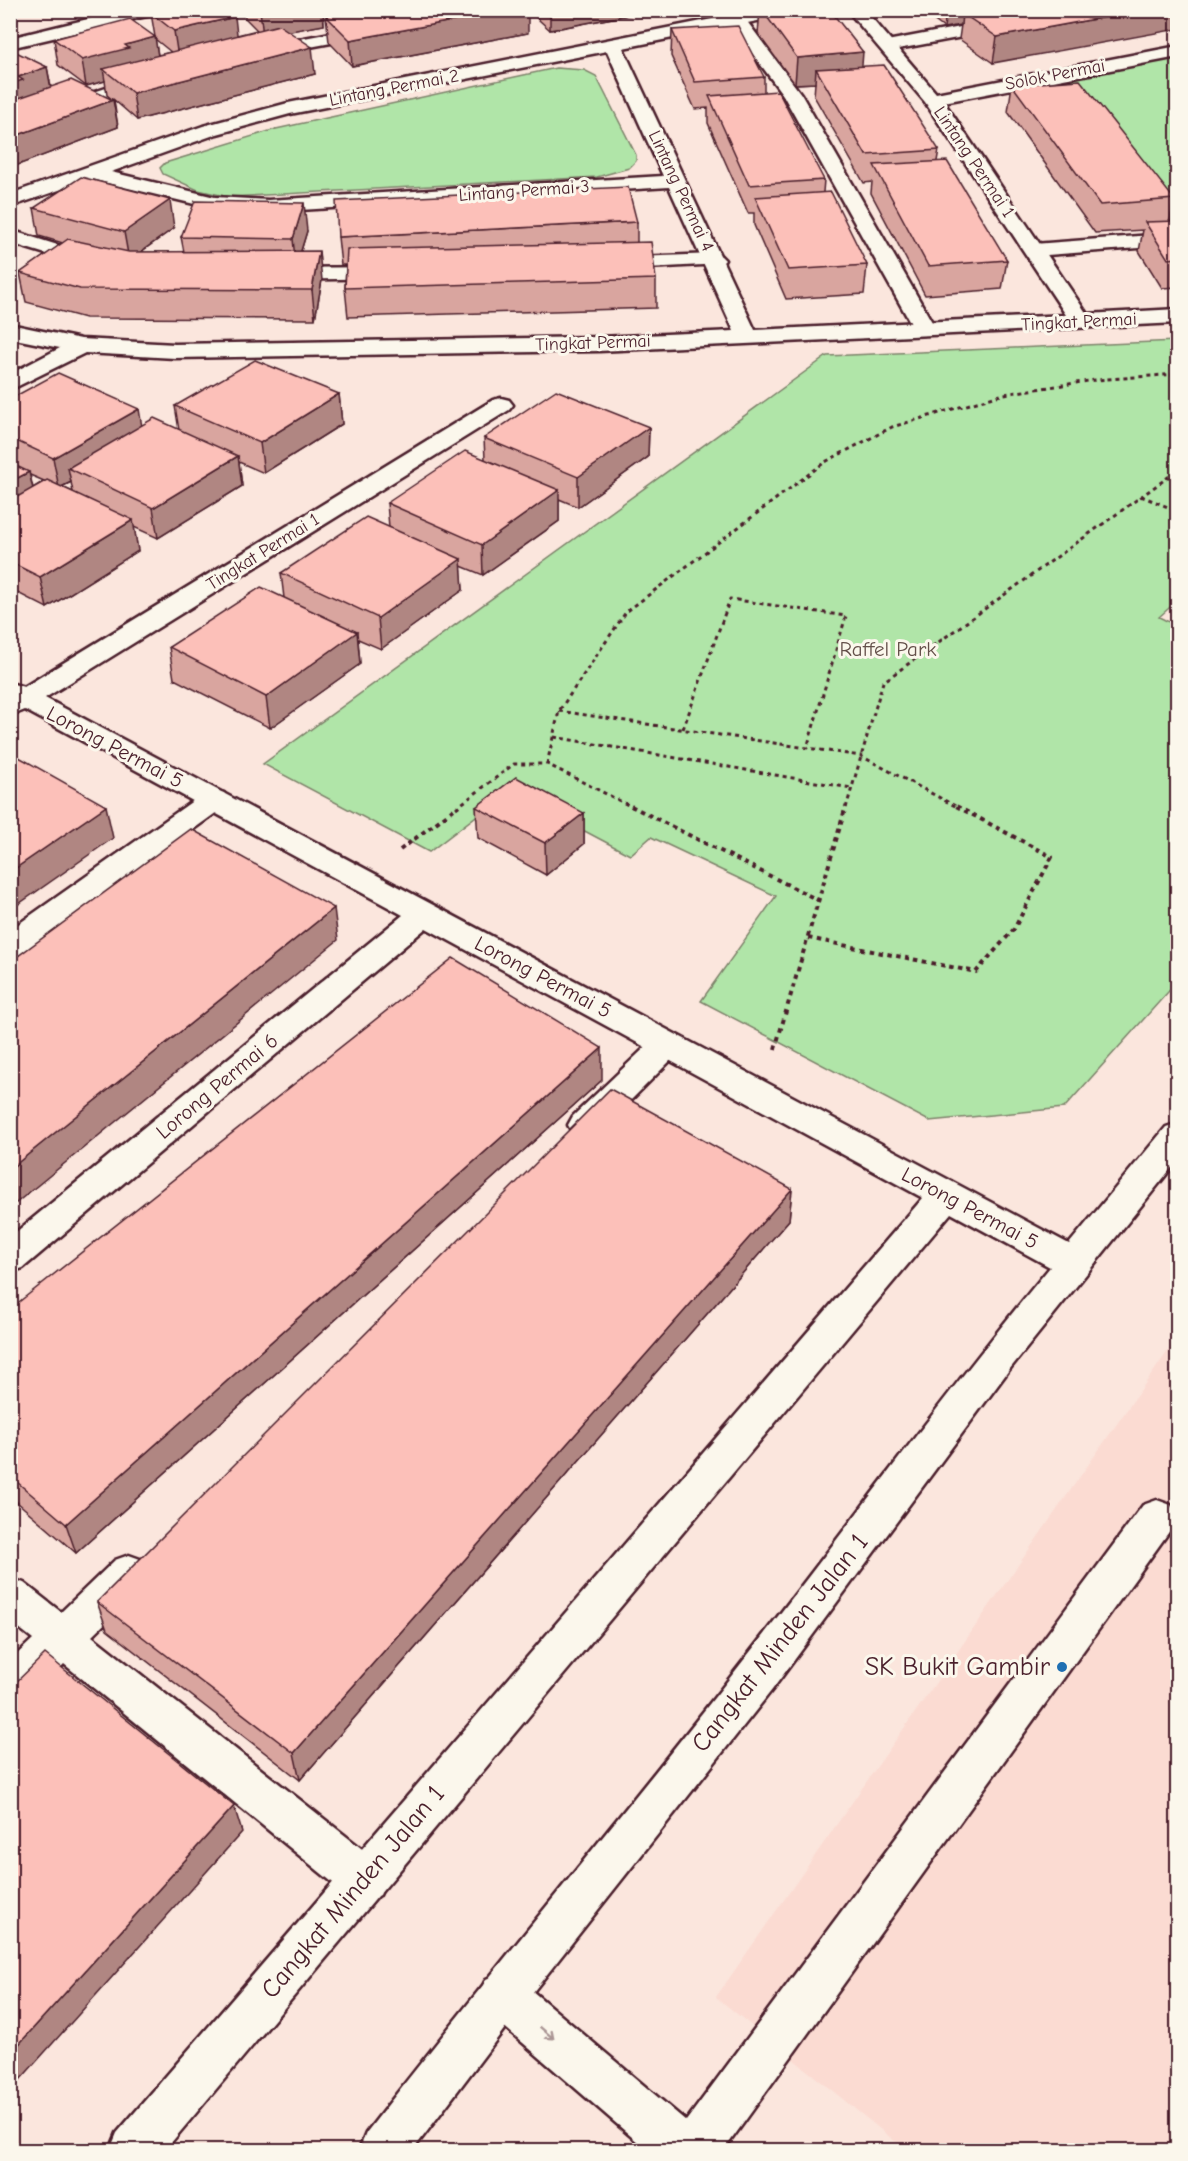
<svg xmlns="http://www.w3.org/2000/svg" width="1188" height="2161" font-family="'Comic Neue',sans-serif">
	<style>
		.built { fill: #fbdbd2 }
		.green { fill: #b0e5a8; stroke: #7d826a; stroke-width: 1.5 }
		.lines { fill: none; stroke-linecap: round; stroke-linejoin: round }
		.service-casing { stroke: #4a1f2b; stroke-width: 5 }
		.minor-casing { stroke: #4a1f2b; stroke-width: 5 }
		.path-far1 { stroke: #4a1f2b; stroke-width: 3; stroke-dasharray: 4 4; stroke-linecap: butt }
		.path { stroke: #4a1f2b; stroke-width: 4; stroke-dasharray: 4.5 4.5; stroke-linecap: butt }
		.service { fill: #fbf7ec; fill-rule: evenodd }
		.minor { fill: #fbf7ec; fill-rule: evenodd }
		.wall { fill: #d9a59f; stroke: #4a1f2b; stroke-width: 1.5; fill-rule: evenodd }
		.shaded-wall { fill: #b08682; stroke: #4a1f2b; stroke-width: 1.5 }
		.building { fill: #fcc0b9; stroke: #4a1f2b; stroke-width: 1.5 }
		.oneway { stroke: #ab9695 }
		.poi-dot { fill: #1f6fb2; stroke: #fbf7ec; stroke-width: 2 }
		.labels { text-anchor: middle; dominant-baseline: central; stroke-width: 6; stroke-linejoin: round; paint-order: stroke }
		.far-street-label { font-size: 18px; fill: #4a1f2b; stroke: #fbf7ec }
		.park-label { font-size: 21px; fill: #64504a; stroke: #fbf7ec }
		.street-label { font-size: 21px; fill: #4a1f2b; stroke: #fbf7ec }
		.near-street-label { font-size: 26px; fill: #4a1f2b; stroke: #fbf7ec }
		.near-poi-label { font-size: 26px; fill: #4a1f2b; stroke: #fbf7ec; text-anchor: end }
	</style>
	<rect width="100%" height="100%" fill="#fbe6dd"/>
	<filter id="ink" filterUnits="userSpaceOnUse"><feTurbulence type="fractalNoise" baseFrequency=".0167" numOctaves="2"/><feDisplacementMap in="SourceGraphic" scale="12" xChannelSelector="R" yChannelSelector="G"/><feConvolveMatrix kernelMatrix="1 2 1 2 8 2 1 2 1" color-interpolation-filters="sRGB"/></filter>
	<g filter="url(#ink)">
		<polygon class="built" points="1177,1338 1177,2150 906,2150 716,1997"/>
		<g class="green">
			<polygon points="1177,58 1177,205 1067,79"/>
			<polygon points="556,68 584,70 596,76 636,155 636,161 629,168 597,177 229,197 198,190 163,174 160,168 165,163 276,129"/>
			<polygon points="1177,341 1177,601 1159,617 1177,626 1177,982 1064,1108 929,1121 701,1001 776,896 651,837 630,855 509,791 429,852 263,764 827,356"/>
		</g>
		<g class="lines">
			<g class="service-casing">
				<g id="service">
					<polygon points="1050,10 1089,10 1081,15 887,51 878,46 887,41"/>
					<polygon points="737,15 743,16 801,94 936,329 933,334 917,334 914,329 783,95 728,20"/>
					<polygon points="373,25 379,26 382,30 379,34 262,56 253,51 262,46"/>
					<polygon points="151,73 160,79 158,83 10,132 10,120"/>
					<polygon points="1142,172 1149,174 1178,207 1178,227 1171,225 1132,178 1135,174"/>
					<polygon points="10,230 102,259 106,263 102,267 95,269 10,243"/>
					<polygon points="1178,233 1178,245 1034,256 1027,254 1024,250 1027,246 1034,244"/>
					<polygon points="714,254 721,256 725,260 721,264 610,270 603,268 599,264 603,260 610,258"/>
					<polygon points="390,267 398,268 401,273 398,278 277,280 269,279 266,274 269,269 277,268"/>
					<polygon points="214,791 224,793 228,800 224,807 21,954 10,957 10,930 204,793"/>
					<polygon points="667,1033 678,1037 683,1045 678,1053 597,1134 585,1138 573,1134 568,1125 573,1116 656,1037"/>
					<polygon points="1157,1500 1171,1505 1177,1517 1171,1529 724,2150 647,2150 486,2011 479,1995 486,1979 502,1972 518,1979 686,2121 1143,1505"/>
					<polygon points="129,1555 143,1560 149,1573 143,1586 92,1636 380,1863 386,1879 380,1895 364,1901 348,1895 64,1664 25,1703 10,1708 10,1661 33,1639 10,1621 10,1578 24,1583 61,1612 115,1560"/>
				</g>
			</g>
			<g class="minor-casing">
				<g id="minor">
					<polygon points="125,10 157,10 155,14 10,48 10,38"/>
					<path d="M758,10H795L787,15L623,48L755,330L1066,315L925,102L847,10H865L936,93L1178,46V57L944,102L1087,314L1178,309V323L599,351L175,358L85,353L10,390V374L60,348L10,338V324L81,339L175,344L599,337L734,331L669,187L268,212L215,209L91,179L10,207V194L203,126L288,103ZM607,51L663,176L268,200L215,197L111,172L217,134L290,114Z"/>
					<path d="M501,398L509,400L513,405L509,410L45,698L1069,1244L1166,1127L1178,1123V1160L1009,1370L772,1690L518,2011L413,2150H359L366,2133C489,1974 619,1820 743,1661C846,1530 944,1395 1050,1267L951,1213L165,2150H110L117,2133L923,1198L426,928L23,1268L10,1272V1237L403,915L25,710L10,716V683L24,687L493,400Z"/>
				</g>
			</g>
			<g class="path-far1">
				<polyline points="1141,496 1178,511"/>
				<polyline points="559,711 861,756 959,808"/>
				<polyline points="683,729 730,599 846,616 807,748"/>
				<polyline points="554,737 851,788"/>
				<polyline points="547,764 559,711 626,612 825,462 892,427 1004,394 1095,380 1178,374"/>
				<polyline points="456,808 514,764 547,764 634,808"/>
				<polyline points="846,808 883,682 1178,470"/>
			</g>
			<g class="path">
				<polyline points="631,806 818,900"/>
				<polyline points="400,850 458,806"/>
				<polyline points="808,938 976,972 1014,929 1052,857 956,806"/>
				<polyline points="775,1049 846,806"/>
			</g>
			<use href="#service" class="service"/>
			<use href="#minor" class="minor"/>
		</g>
		<g class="wall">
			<path d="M244,10H323L324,25L289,31L315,74L137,120L114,100L118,127L10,168V52L47,67L51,87L113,100L107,95L105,81L86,86L58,65L54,39L155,37L151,13L237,35L257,30L245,18ZM155,39L171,52L158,55Z"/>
			<polygon points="528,10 654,10 550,30"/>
			<polygon points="760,10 830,10 862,66 939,150 937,161 1007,260 1002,289 925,295 871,193 872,182 864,183 814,96 815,83 795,84 758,34"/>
			<polygon points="920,10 1178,10 993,63 959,39 961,25 944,28"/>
			<polygon points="326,16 528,33 352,66 329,42"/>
			<polygon points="672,30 764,77 764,92 824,180 823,192 867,265 864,294 786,299 754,225 754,213 748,213 708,123 708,108 695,109 671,56"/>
			<polygon points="1012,85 1174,199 1170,221 1178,221 1178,287 1162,288 1139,251 1143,230 1095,233 1008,112"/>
			<polygon points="34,208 174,228 141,252 184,252 181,237 307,231 301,251 322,280 315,319 85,318 26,302 20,273 63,243 39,236"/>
			<polygon points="637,222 637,242 656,279 656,308 348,317 345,288 346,265 341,265 338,237"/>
			<path d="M339,394L342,424L264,473L239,462L242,486L158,538L134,527L138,551L47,608L10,589V399L141,425L179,430L175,406ZM30,475L44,481L33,488ZM71,482L73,492L62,487Z"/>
			<polygon points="649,427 648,457 578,507 559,499 559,521 483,575 461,566 463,590 381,649 358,639 360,664 270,728 174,679 169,647 284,598 281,573 389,527 387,503 485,459 484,438"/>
			<polygon points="476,807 584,813 584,844 546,875 478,838"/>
			<polygon points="602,1080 76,1553 10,1496 10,1309"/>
			<polygon points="792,1189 789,1220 300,1780 107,1630 97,1602"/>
		</g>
		<g class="shaded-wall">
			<polygon points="260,10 323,10 324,25 263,36"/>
			<polygon points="511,10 528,10 528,33 352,66 350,40"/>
			<polygon points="550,10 654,10 550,30"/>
			<polygon points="946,10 1045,10 962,13 961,25 944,28"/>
			<polygon points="1144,10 1178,10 1178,29 993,63 997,37"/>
			<polygon points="235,17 238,43 178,57 174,31"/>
			<polygon points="155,37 159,63 103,69 105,81 86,86 82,60 125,45"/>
			<polygon points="312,47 315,74 137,120 133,93"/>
			<polygon points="863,52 861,78 816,69 815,83 795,84 797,58"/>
			<polygon points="47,67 52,94 10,113 10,84 18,77"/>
			<polygon points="113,100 118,127 10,168 10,138"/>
			<polygon points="170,200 174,228 129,260 124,232"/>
			<polygon points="304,203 307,231 296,267 293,239"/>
			<polygon points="319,251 322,280 315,319 312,290"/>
			<polygon points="339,394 342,424 264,473 260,443"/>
			<polygon points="139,409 144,439 68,468 71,482 59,488 53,458"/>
			<polygon points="649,427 648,457 578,507 578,477"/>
			<polygon points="238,456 242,486 158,538 153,508"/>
			<polygon points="29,472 36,502 10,517 10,482"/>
			<polygon points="559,490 559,521 483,575 482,545"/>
			<polygon points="133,520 138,551 47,608 40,577"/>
			<polygon points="461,559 463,590 381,649 378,618"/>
			<polygon points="357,632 360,664 270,728 266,697"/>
			<polygon points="106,806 113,838 10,910 10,872"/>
			<polygon points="584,813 584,844 546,875 545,843"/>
			<polygon points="334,908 338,940 10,1208 10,1169"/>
			<polygon points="602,1048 602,1080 76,1553 66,1524"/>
			<polygon points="792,1189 789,1220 300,1780 294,1753"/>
			<polygon points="234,1806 242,1832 10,2091 10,2054"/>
		</g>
		<g class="building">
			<polygon points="161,10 227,10 235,17 174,31 151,13"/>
			<polygon points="356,10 511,10 350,40 326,16"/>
			<polygon points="762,10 830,10 863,52 797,58"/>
			<polygon points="975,10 1144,10 997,37 962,13"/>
			<polygon points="130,19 155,37 125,45 129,48 82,60 54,39"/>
			<polygon points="279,25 312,47 133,93 103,69"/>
			<polygon points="738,26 764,77 695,82 672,30"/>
			<polygon points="14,51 47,67 18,77 23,80 10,84 10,52"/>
			<polygon points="884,65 939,150 866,155 816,69"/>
			<polygon points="71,80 113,100 10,138 10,101"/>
			<polygon points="1080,80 1174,199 1100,205 1012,85"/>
			<polygon points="778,91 824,180 749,185 709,96"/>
			<polygon points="947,161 1007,260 928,266 874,165"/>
			<polygon points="81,177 170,200 124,232 34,208"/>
			<polygon points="628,187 637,222 338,237 336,201"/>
			<polygon points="831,192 867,265 788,270 755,197"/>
			<polygon points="195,201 304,203 293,239 181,237"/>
			<polygon points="1178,221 1178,258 1168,259 1145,222"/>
			<polygon points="68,239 129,252 319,251 312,290 80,289 20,273"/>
			<polygon points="651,242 656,279 345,288 347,249"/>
			<polygon points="255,360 339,394 260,443 175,406"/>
			<polygon points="58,373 139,409 53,458 10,438 10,399"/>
			<polygon points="556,390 649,427 578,477 484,438"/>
			<polygon points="154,418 238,456 153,508 68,468"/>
			<polygon points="465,451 559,490 482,545 387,503"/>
			<polygon points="10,463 29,472 10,482"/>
			<polygon points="47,480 133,520 40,577 10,562 10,501"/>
			<polygon points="366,517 461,559 378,618 281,573"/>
			<polygon points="261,587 357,632 266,697 169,647"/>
			<polygon points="10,752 106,806 10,872"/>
			<polygon points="516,777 584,813 545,843 476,807"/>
			<polygon points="191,829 334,908 10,1169 10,962"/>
			<polygon points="453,958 602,1048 66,1524 10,1476 10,1309"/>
			<polygon points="610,1089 792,1189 294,1753 97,1602"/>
			<polygon points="45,1654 234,1806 10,2054 10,1688"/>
		</g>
		<defs><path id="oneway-shaft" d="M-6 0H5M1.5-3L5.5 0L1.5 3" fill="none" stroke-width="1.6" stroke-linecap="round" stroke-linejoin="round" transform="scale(1.5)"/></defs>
		<use class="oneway" href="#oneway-shaft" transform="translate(547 2033) rotate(41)"/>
	</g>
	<circle class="poi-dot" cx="1062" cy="1667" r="6"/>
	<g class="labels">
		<g class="far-street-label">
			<text transform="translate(1055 75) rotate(-11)">Solok Permai</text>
			<text transform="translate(394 88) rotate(-11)">Lintang Permai 2</text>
			<text transform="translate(974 162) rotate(56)">Lintang Permai 1</text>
			<text transform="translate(524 191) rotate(-4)">Lintang Permai 3</text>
			<text transform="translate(681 191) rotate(65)">Lintang Permai 4</text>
			<text transform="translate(1079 322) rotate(-3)">Tingkat Permai</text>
			<text transform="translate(593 343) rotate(-2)">Tingkat Permai</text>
			<text transform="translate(263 552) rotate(-32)">Tingkat Permai 1</text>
		</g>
		<g class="park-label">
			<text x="888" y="649">Raffel Park</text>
		</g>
		<g class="street-label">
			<text transform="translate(115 747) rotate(28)">Lorong Permai 5</text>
			<text transform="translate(543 977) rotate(28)">Lorong Permai 5</text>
			<text transform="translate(217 1086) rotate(-40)">Lorong Permai 6</text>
			<text transform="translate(970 1208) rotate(28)">Lorong Permai 5</text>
		</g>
		<g class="near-street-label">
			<text transform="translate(780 1643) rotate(-52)">Cangkat Minden Jalan 1</text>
			<text transform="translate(353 1892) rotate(-50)">Cangkat Minden Jalan 1</text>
		</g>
		<g class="near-poi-label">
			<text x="1050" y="1667">SK Bukit Gambir</text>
		</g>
	</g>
	<rect width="1188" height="2161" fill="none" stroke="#fbf7ec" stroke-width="36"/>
	<rect x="18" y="18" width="1152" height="2125" fill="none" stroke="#4a1f2b" stroke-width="2" filter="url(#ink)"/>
</svg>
